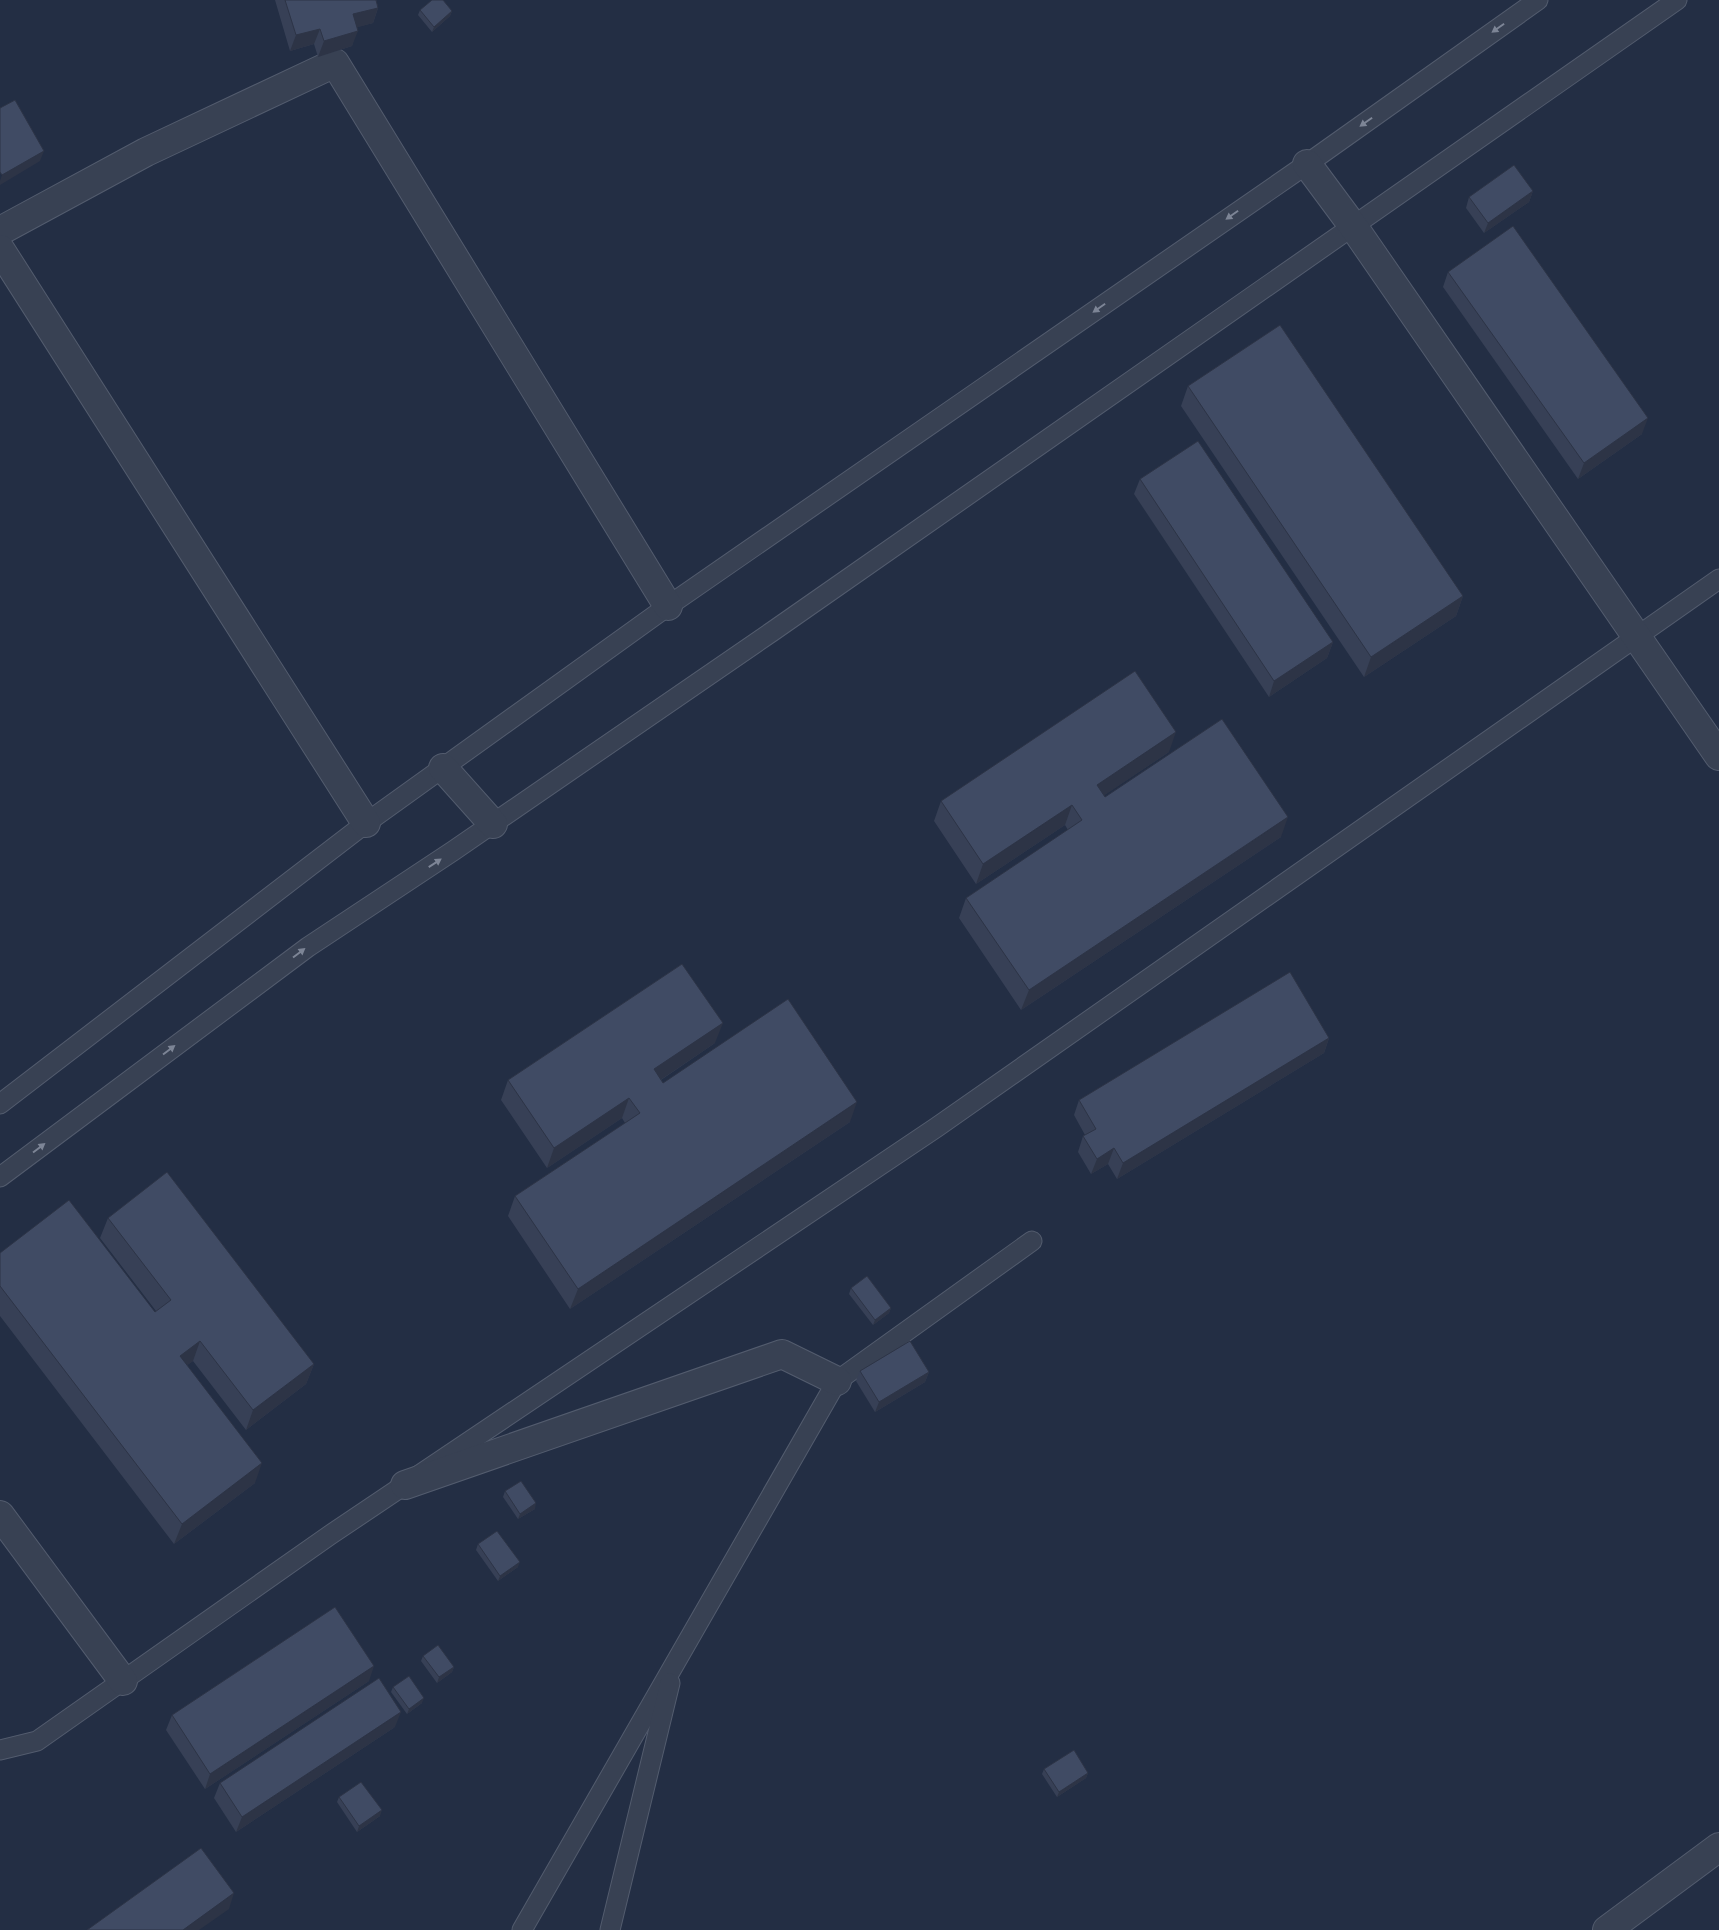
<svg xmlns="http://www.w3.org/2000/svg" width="1719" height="1930" font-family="Commissioner,sans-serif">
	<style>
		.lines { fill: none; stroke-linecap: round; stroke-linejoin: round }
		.service-casing { stroke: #535c6e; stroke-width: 21 }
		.minor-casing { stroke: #535c6e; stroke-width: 30 }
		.service { stroke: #384153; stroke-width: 19 }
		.minor { stroke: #384153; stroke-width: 28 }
		.wall { fill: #374056 }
		.shaded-wall { fill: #2d3446 }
		.building { fill: #404b64; stroke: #2d3446 }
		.oneway { fill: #7d8596 }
	</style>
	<rect width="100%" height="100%" fill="#232e44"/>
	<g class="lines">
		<g class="service-casing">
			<g id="service">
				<polyline points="0,1104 366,823 668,606 1307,164 1538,0"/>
				<polyline points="0,1177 308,947 453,851 773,631 1677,0"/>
				<polyline points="0,1750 37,1741 330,1535 937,1127 1719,579"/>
				<polyline points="522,1930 837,1381 1032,1241"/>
				<polyline points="610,1930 670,1683"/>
			</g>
		</g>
		<g class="minor-casing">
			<g id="minor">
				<polyline points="1307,164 1353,226 1719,756"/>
				<polyline points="0,231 146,152 335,63 668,606"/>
				<polyline points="0,249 366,823"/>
				<polyline points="443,768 493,824"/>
				<polyline points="405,1485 782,1354 837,1381"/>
				<polyline points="0,1515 123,1681"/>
				<polyline points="1607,1930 1719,1847"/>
			</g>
		</g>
		<use href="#service" class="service"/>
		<use href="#minor" class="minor"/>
	</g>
	<g class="wall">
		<polygon points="275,0 376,0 378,8 373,23 357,27 352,46 318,57 314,44 290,51"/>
		<polygon points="420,10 452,11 450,16 432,32 418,15"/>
		<polygon points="1533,191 1529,202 1484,233 1466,208 1469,197"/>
		<polygon points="1448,272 1642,434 1578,479 1443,287"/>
		<polygon points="1188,386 1463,596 1456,616 1364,677 1181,406"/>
		<polygon points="1140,479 1333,642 1327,658 1269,697 1134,494"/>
		<polygon points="1169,752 1104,795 1105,797 1281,837 1021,1010 959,918 966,898 1068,830 1065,825 976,884 934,821 941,801"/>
		<polygon points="1329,1038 1324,1053 1117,1179 1108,1164 1091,1174 1078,1152 1083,1136 1085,1135 1074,1115 1079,1100"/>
		<polygon points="715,1043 661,1080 663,1083 850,1122 570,1309 508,1216 515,1196 625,1123 622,1118 547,1168 501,1100 508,1080"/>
		<polygon points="108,1218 314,1364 306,1384 246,1430 193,1361 187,1365 255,1483 174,1544 0,1316 0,1253 155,1312 156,1311 100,1238"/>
		<polygon points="851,1288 891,1308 889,1313 873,1325 849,1294"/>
		<polygon points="860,1371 929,1372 925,1382 875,1412 856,1381"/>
		<polygon points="505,1491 535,1509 518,1519 503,1497"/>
		<polygon points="478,1544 518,1567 498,1581 476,1550"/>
		<polygon points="423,1656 454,1667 452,1672 437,1683 421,1661"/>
		<polygon points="369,1681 205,1789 166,1730 172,1715"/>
		<polygon points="393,1687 422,1703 407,1714 391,1692"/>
		<polygon points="395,1727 236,1832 214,1798 220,1783"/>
		<polygon points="1044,1769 1088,1773 1086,1778 1057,1797 1042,1774"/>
		<polygon points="339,1797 380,1816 357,1832 337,1802"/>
	</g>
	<g class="shaded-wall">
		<polygon points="378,8 373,23 348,30 353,14"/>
		<polygon points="452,11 450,16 432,32 434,27"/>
		<polygon points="320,29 314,44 290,51 296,35"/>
		<polygon points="358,31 352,46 318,57 324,41"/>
		<polygon points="44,151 40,161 0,185 0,181 2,175"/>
		<polygon points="1533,191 1529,202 1484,233 1488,223"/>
		<polygon points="1648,418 1642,434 1578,479 1584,463"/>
		<polygon points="1463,596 1456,616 1364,677 1371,657"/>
		<polygon points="1333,642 1327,658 1269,697 1274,681"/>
		<polygon points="1176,732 1169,752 1090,805 1097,785"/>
		<polygon points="1072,805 1065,825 976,884 983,864"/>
		<polygon points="1288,817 1281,837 1021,1010 1029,990"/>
		<polygon points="723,1023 715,1043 647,1089 654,1069"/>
		<polygon points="1329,1038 1324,1053 1117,1179 1123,1163"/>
		<polygon points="629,1098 622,1118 547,1168 554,1148"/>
		<polygon points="857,1102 850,1122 570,1309 578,1289"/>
		<polygon points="1114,1148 1108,1164 1091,1174 1097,1159"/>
		<polygon points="891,1308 889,1313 873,1325 875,1320"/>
		<polygon points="200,1341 193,1361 173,1376 180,1356"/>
		<polygon points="314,1364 306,1384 246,1430 253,1410"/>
		<polygon points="929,1372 925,1382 875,1412 879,1402"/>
		<polygon points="262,1463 255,1483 174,1544 182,1524"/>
		<polygon points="536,1503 535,1509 518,1519 520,1514"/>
		<polygon points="520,1562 518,1567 498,1581 500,1576"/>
		<polygon points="374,1666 369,1681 205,1789 210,1774"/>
		<polygon points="454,1667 452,1672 437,1683 439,1677"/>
		<polygon points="424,1698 422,1703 407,1714 409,1709"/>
		<polygon points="401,1712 395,1727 236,1832 242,1817"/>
		<polygon points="1088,1773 1086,1778 1057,1797 1059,1792"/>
		<polygon points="382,1810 380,1816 357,1832 359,1826"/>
		<polygon points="234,1893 229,1909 199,1930 183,1930"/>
	</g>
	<g class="building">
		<polygon points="285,0 376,0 378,8 353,14 358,31 324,41 320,29 296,35"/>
		<polygon points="432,0 443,0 452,11 434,27 420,10"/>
		<polygon points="15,100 44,151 2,175 0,172 0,108"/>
		<polygon points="1514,165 1533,191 1488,223 1469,197"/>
		<polygon points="1513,226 1648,418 1584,463 1448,272"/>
		<polygon points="1280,325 1463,596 1371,657 1188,386"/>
		<polygon points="1198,441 1333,642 1274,681 1140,479"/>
		<polygon points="1135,671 1176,732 1097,785 1105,797 1222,719 1288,817 1029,990 966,898 1082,820 1072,805 983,864 941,801"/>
		<polygon points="682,964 723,1023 654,1069 663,1083 788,999 857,1102 578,1289 515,1196 640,1113 629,1098 554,1148 508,1080"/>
		<polygon points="1290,972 1329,1038 1123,1163 1114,1148 1097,1159 1083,1136 1096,1129 1079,1100"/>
		<polygon points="167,1172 314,1364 253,1410 200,1341 180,1356 262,1463 182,1524 0,1286 0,1253 69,1200 155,1312 171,1300 108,1218"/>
		<polygon points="867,1276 891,1308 875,1320 851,1288"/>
		<polygon points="910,1341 929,1372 879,1402 860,1371"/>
		<polygon points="521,1481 536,1503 520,1514 505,1491"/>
		<polygon points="497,1531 520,1562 500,1576 478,1544"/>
		<polygon points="335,1607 374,1666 210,1774 172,1715"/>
		<polygon points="438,1645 454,1667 439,1677 423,1656"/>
		<polygon points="409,1676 424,1698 409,1709 393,1687"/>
		<polygon points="379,1678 401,1712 242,1817 220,1783"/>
		<polygon points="1074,1750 1088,1773 1059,1792 1044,1769"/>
		<polygon points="361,1782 382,1810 359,1826 339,1797"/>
		<polygon points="201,1848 234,1893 183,1930 87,1930"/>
	</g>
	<defs><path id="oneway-solid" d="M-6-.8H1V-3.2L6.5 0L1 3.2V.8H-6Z" transform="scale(1.25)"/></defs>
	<g class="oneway">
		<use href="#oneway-solid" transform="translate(1498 28) rotate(145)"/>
		<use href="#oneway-solid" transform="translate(1366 122) rotate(145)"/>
		<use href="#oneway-solid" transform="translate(1232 215) rotate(145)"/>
		<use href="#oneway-solid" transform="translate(1099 308) rotate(145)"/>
		<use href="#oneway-solid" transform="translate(435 863) rotate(-33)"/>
		<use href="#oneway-solid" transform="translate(299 953) rotate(-37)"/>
		<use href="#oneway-solid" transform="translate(169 1050) rotate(-37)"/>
		<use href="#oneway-solid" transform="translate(39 1148) rotate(-37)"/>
	</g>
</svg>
